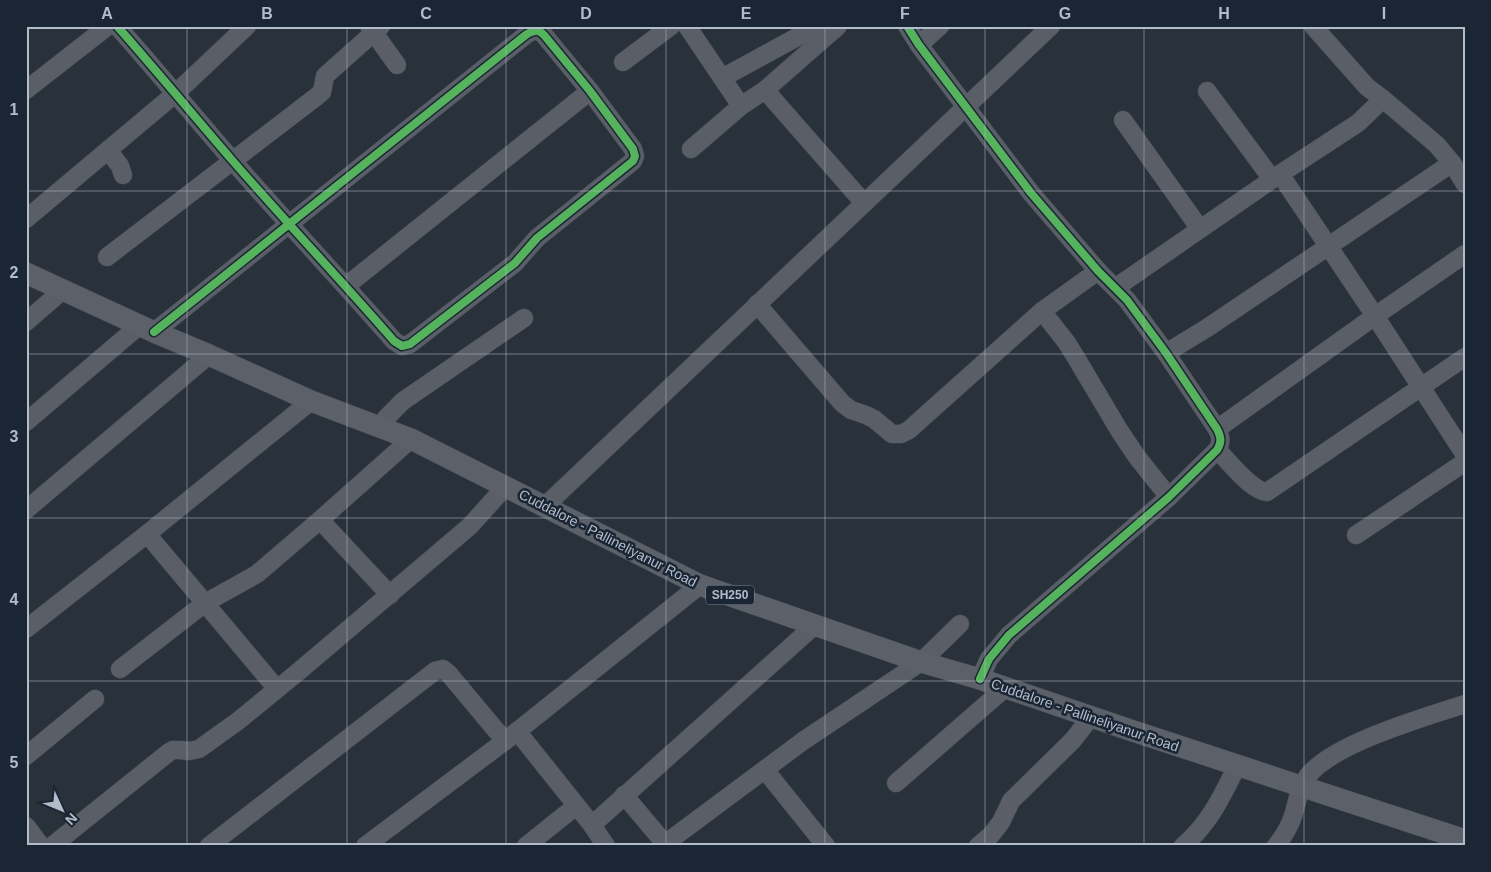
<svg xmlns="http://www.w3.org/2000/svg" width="1491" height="872" font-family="Arial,sans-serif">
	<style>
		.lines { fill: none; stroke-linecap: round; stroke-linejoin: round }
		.minor-casing { stroke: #474d54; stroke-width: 19 }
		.major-casing { stroke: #464d56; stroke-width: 22 }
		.minor { stroke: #595e67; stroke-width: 18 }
		.major { stroke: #5c6169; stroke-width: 21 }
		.cycleway-casing { stroke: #1b2635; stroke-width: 11 }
		.cycleway { stroke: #56b35d; stroke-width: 8 }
		.grid { fill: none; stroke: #b2bccb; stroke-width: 1; stroke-opacity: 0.55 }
		.labels { text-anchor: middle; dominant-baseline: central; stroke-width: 5; stroke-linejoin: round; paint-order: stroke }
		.shield { fill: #1b2635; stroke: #858f9e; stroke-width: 1 }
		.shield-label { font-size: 12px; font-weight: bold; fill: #b2bccb }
		.street-label { font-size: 14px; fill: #b2bccb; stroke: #1b2635 }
		.neatline { fill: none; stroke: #b2bccb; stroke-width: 2 }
		.grid-label { font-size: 16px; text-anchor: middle; font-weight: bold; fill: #b2bccb }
	</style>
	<rect width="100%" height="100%" fill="#29313a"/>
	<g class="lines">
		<g class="minor-casing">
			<g id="minor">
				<path d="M117,26C156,70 193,115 232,160C285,221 341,280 394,341L402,346L410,344L515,263L537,238L633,161L635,156L633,149L590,91L544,35C538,29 535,30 527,34L154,332"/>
				<polyline points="369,26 397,65"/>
				<polyline points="687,26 741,106 765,90 864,203"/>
				<path d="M907,26L919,45L1031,193L1098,271L1127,300L1166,353L1217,429C1221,437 1222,442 1217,450L1169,497L1009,635L989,659L980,679"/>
				<polyline points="1313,26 1367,87 1383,99 1437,145 1452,163 1465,184"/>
				<polyline points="919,45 940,26"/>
				<polyline points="623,62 671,26"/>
				<polyline points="722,78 810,30 823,27 834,30"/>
				<polyline points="26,90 108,26"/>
				<polyline points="765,90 838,26"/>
				<polyline points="1207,91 1272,179"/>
				<polyline points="1123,120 1200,229"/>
				<polyline points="691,149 741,106"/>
				<polyline points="108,150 120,166 123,175"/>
				<polyline points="1280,174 1375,316 1465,455"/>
				<polyline points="26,219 176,93 247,26"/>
				<polyline points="107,257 316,97 322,92 325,76 381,26"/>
				<polyline points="346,286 590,91"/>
				<polyline points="1115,288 1280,174 1358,123 1383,99"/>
				<polyline points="757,304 842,403 851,410 866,415 874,419 892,434 901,434 909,430 929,412 1042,311 1098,271"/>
				<polyline points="1042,311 1067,343 1078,361 1119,430 1137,457 1169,497"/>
				<polyline points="26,322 63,290"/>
				<polyline points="1166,353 1207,328 1452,163"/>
				<polyline points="26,422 140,325"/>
				<polyline points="382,428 386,418 403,401 524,318"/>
				<polyline points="1217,429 1375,316 1465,254"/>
				<path d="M1217,450C1229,461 1251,491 1267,492L1465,357"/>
				<polyline points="544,507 1051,26"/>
				<polyline points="26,510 209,355"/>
				<polyline points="147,534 277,689"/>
				<polyline points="1356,535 1465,462"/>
				<polyline points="390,595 320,520 411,439"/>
				<polyline points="26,629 147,534 311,401"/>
				<polyline points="120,669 205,603 257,574 320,520"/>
				<polyline points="517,731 592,825 606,846"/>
				<polyline points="26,756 95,699"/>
				<polyline points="765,770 826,846"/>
				<polyline points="896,783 1005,688"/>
				<polyline points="624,795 667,846"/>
				<polyline points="592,825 815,625"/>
				<polyline points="26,826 41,846"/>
				<polyline points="666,843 803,741 921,662 960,624"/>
				<polyline points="52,846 168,753 173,750 180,750 189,751 199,749 238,721 298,672 470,526 505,487"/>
				<polyline points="209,846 435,671 443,669 449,674 505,741"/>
				<polyline points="365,846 505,741 700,585"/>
				<polyline points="526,846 576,806"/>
				<polyline points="978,846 991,835 1001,822 1011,801 1073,740 1091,717"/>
				<path d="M1183,846C1210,823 1222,796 1237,766"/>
				<path d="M1276,846C1284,836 1289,828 1293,816C1297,803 1299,788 1307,777C1331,744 1425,717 1465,704"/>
			</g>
		</g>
		<g class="major-casing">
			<polyline id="major" points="26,273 154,332 209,355 311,401 411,439 700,585 921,662 980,679 1130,730 1465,840"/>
		</g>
		<use href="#minor" class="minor"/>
		<use href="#major" class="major"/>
		<g class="cycleway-casing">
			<g id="cycleway">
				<path d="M117,26C156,70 193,115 232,160C285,221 341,280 394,341L402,346L410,344L515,263L537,238L633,161L635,156L633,149L590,91L544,35C538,29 535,30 527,34L154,332"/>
				<path d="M907,26L919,45L1031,193L1098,271L1127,300L1166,353L1217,429C1221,437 1222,442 1217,450L1169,497L1009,635L989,659L980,679"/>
			</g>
		</g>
		<use href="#cycleway" class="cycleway"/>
	</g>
	<path class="grid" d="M187,26V846M347,26V846M506,26V846M666,26V846M825,26V846M985,26V846M1144,26V846M1304,26V846M26,191H1465M26,354H1465M26,518H1465M26,681H1465"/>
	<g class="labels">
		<rect class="shield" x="706" y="585.5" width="48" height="19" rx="4"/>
		<g class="shield-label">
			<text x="730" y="595">SH250</text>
		</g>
		<g class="street-label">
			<text transform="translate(608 538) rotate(27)">Cuddalore - Pallineliyanur Road</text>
			<text transform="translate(1085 715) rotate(19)">Cuddalore - Pallineliyanur Road</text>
		</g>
	</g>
	<rect width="1491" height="872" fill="none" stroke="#1b2635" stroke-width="55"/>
	<g transform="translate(62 810) rotate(134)" stroke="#1b2635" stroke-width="4" paint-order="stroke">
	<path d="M0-4L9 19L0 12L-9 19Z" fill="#b2bccb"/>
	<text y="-8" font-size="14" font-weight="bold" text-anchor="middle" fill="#b2bccb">N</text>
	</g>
	<rect x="28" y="28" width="1436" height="816" class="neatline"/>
	<g class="grid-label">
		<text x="107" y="19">A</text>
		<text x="267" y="19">B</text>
		<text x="426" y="19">C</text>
		<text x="586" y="19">D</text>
		<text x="746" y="19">E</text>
		<text x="905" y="19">F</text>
		<text x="1065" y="19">G</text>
		<text x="1224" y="19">H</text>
		<text x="1384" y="19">I</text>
		<text x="14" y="115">1</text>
		<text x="14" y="278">2</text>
		<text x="14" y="442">3</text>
		<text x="14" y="605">4</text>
		<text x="14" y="768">5</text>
	</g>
</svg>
